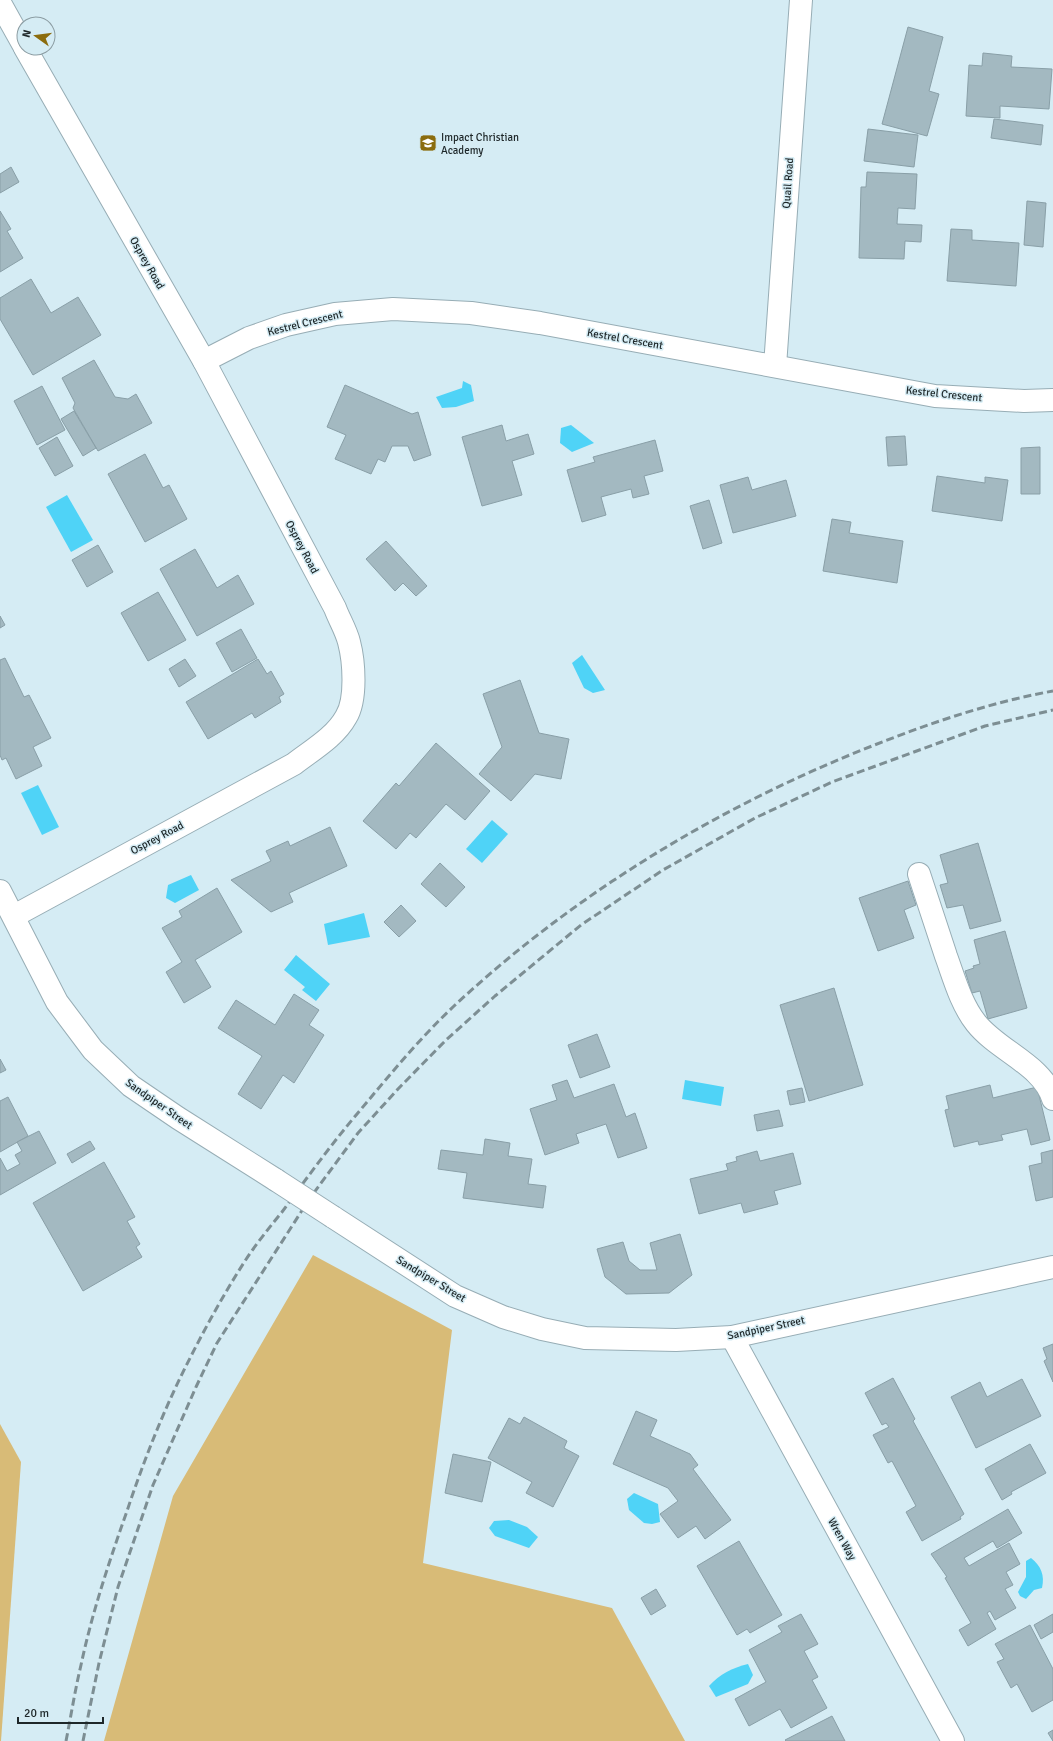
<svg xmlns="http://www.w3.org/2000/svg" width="1053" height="1741" font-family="Signika,sans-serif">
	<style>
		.green { fill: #d8bb77 }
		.water { fill: #4fd3f7 }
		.building { fill: #a3b9c1; stroke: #899fa7 }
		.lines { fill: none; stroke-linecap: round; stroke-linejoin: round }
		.minor-casing { stroke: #97adb5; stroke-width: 24 }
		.minor { stroke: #fff; stroke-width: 22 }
		.rail { stroke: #7d8e93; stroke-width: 3; stroke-dasharray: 8 4; stroke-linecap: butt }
		.minor-bridge-casing { stroke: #97adb5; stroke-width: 24; stroke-linecap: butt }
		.minor-bridge { stroke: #fff; stroke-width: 22 }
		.labels { text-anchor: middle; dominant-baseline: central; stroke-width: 3; stroke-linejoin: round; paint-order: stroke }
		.poi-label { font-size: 11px; fill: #1e2729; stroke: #d5ecf4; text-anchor: start }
		.street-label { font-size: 11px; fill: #1e2729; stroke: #d5ecf4 }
	</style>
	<rect width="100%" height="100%" fill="#d5ecf4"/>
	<g class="green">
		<polygon points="313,1255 452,1330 423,1563 612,1608 685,1741 104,1741 173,1496"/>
		<polygon points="0,1424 21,1462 1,1741 0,1741"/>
	</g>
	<g class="water">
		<polygon points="463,381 471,385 474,401 456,407 442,408 436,397 462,388"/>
		<polygon points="571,425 594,443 572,452 560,443 561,428"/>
		<polygon points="67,495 93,540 71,552 46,507"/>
		<polygon points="582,655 605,690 593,693 584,688 572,663"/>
		<polygon points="38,785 59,827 42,835 21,793"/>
		<polygon points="492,820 508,834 482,863 466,849"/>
		<polygon points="191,875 199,890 175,903 166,898 168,885"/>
		<polygon points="364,913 370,937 328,945 324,924"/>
		<polygon points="296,955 330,984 316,1001 302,990 305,987 284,970"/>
		<polygon points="685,1080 724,1087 721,1106 682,1099"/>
		<polygon points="634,1493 658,1504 660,1522 652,1524 644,1523 629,1510 627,1499"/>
		<polygon points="509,1520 527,1527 538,1537 529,1548 495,1536 489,1528 494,1521"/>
		<path d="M1031,1558C1041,1566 1045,1575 1042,1588L1034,1590L1026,1599L1020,1596L1018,1592L1026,1577V1561Z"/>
		<path d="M748,1664L753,1675L748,1684L716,1697L709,1686C720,1674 732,1668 748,1664Z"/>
	</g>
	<g class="building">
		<polygon points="908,27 943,37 929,91 939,94 927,136 882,124"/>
		<polygon points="983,53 1012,56 1011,67 1052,69 1049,109 1000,106 1000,118 966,116 969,65 982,66"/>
		<polygon points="994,119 1043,125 1041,145 991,138"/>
		<polygon points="868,129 918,135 914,167 864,161"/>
		<polygon points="11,167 19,182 0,193 0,174"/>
		<polygon points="867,172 917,174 915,209 898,208 897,224 922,225 921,242 905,241 904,259 859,258 861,187 866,187"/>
		<polygon points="1027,201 1046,203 1043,247 1024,245"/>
		<polygon points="0,211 11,229 7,231 23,258 0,272"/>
		<polygon points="951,229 972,230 972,240 1019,243 1016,286 947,281"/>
		<polygon points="31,279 51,313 78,297 101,335 33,375 0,319 0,298"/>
		<polygon points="94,360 115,397 128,399 136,394 152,423 98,451 73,408 75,403 62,378"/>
		<polygon points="345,385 412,414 418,412 431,455 414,461 408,446 392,446 385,462 378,459 371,474 335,459 346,435 327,427"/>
		<polygon points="42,386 65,430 37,445 14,401"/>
		<polygon points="74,411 96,448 83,456 61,419"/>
		<polygon points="502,425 506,441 528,434 534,454 512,461 522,495 482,506 462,437"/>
		<polygon points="905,436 907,465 888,466 886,437"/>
		<polygon points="57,437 73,466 55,476 39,448"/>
		<polygon points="655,440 663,471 644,476 649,494 633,498 631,489 601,497 606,515 582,522 567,470 595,462 593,457"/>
		<polygon points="1040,447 1040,494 1021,494 1021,448"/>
		<polygon points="145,454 163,488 169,485 187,519 145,542 108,474"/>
		<polygon points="937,476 985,483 985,477 1008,480 1002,521 932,511"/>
		<polygon points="748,477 752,490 786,480 796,516 733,533 720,485"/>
		<polygon points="709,500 722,543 703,549 690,506"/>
		<polygon points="832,519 851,522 849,533 903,541 897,583 823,571"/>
		<polygon points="386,541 427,586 416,596 403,583 395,591 366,559"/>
		<polygon points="98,545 113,572 87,587 72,560"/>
		<polygon points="195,549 217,588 238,575 254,604 197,636 160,569"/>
		<polygon points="158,592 186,640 148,661 121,613"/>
		<polygon points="0,616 5,625 0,628"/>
		<polygon points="241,629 257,658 232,672 216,643"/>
		<polygon points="5,658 24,697 29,695 51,738 33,747 42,766 16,779 6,758 2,760 0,755 0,660"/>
		<polygon points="185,659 196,676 179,687 169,669"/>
		<polygon points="258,659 267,674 271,671 284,694 279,697 281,702 255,718 252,713 208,739 186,702"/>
		<polygon points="520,680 539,733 569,739 561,779 535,774 511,801 479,774 502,747 483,694"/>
		<polygon points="436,743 490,791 465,820 446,804 416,838 410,833 396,849 363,821 396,783 399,786"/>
		<polygon points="330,827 347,866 289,893 293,902 271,912 231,880 271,861 266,851 288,841 290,846"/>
		<polygon points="978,843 1001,921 970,929 963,905 947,908 940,885 948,883 940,855"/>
		<polygon points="440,863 465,887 446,907 421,884"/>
		<polygon points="908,881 916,905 904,910 914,938 878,951 859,898"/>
		<polygon points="217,888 242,932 195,960 211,987 184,1003 166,972 182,962 162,928 182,917 179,911"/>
		<polygon points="401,905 416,921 399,937 384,922"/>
		<polygon points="1005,931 1027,1008 988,1019 980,991 972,993 965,971 974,968 973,966 980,964 974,940"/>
		<polygon points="834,988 863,1085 809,1101 780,1005"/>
		<polygon points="294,994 319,1010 309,1025 324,1035 294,1083 283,1075 261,1109 238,1094 262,1056 218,1028 236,1000 275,1025"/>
		<polygon points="597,1034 610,1067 580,1078 568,1045"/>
		<polygon points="0,1059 6,1070 0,1073"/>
		<polygon points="567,1080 574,1098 614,1084 626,1117 635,1113 647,1148 618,1158 606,1124 576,1134 579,1143 545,1155 530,1109 557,1100 552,1085"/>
		<polygon points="990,1085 993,1098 1037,1087 1050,1140 1031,1145 1027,1129 1001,1135 1003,1140 979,1145 978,1141 954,1147 945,1110 949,1109 946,1096"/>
		<polygon points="802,1088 805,1102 790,1105 787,1091"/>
		<polygon points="8,1097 28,1136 0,1152 0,1101"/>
		<polygon points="779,1110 783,1126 757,1131 754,1115"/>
		<polygon points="39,1131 56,1163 0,1195 0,1158 7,1171 20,1164 15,1155 22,1151 17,1142"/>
		<polygon points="485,1139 510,1143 508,1156 532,1159 528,1184 546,1186 543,1208 463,1198 467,1173 438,1169 441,1150 483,1155"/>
		<polygon points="90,1141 95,1149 72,1163 67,1154"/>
		<polygon points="1053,1150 1053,1197 1036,1201 1029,1166 1042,1163 1041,1153"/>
		<polygon points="757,1151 760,1161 793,1153 801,1184 774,1191 778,1204 744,1213 741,1203 699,1214 690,1179 728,1170 726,1164 737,1161 736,1157"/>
		<polygon points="104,1162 135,1217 127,1221 140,1244 136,1247 142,1257 83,1291 33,1203"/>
		<polygon points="680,1234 692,1275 669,1293 626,1294 605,1277 597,1249 623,1242 629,1261 640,1270 657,1270 650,1243"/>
		<polygon points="1053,1344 1053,1382 1044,1361 1047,1359 1043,1348"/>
		<polygon points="893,1378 915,1419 913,1421 964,1514 960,1517 961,1519 922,1541 906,1512 916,1506 892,1461 888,1463 873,1435 889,1427 886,1423 882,1425 865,1393"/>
		<polygon points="1022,1379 1041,1416 976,1448 951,1397 980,1382 987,1397"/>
		<polygon points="636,1411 657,1420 650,1436 690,1454 698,1465 693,1469 731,1520 705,1539 696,1526 678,1538 660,1514 678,1501 668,1488 613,1464"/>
		<polygon points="524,1417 567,1441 564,1448 579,1456 553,1507 526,1493 532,1482 488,1458 509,1418 520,1424"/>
		<polygon points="1030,1444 1046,1473 1011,1492 1012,1494 1002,1500 985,1469"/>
		<polygon points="453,1454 491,1462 482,1502 445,1493"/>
		<polygon points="1008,1509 1022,1533 997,1548 993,1541 964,1558 969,1566 1009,1543 1020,1564 1006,1572 1013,1585 1005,1589 1016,1608 995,1620 990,1611 987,1613 996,1629 968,1646 959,1630 971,1623 945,1578 947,1577 931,1554"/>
		<polygon points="739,1541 782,1615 750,1633 747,1629 737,1635 697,1566"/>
		<polygon points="656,1589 666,1606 651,1615 641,1598"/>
		<polygon points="801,1614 818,1644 804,1651 818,1677 812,1680 827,1708 791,1728 780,1709 749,1726 735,1699 766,1682 749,1650 782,1632 778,1626"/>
		<polygon points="1053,1614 1053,1632 1041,1639 1034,1625"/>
		<polygon points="1030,1625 1053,1669 1053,1700 1032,1712 1017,1684 1011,1688 997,1662 1004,1659 995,1644"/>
		<polygon points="832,1716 845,1741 786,1741 785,1740"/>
		<polygon points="1053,1730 1053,1741 1048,1733"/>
	</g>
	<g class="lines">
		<g class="minor-casing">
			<g id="minor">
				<polyline points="0,3 24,46"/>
				<polyline points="204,361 249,338 286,325 335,314 393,309 471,313 540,323 935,396 1024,401 1053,400"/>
				<polyline points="775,366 801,0"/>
				<path d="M919,874C928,902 937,929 946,956C954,978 961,1004 976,1023C998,1051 1043,1065 1053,1099"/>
				<polyline points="0,891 57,1002 93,1050 131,1086 178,1118 276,1180"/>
				<path d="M14,916L294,764C312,750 335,737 346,717C357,699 354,661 349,642C346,630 339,619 335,608L204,361L25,48"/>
				<polyline points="333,1217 455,1296 503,1317 542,1329 585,1338 676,1340 732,1337 1053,1267"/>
				<polyline points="732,1337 953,1741"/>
			</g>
		</g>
		<use href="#minor" class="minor"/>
		<g class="rail">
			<path d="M66,1741C71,1716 75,1690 81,1665C92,1613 109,1562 127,1511C143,1463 162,1414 185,1368C203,1332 223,1295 245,1261C256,1244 269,1228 282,1212C306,1179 330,1146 357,1114C388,1077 419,1039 454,1006C572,896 713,810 862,750C924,725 987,703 1053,691"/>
			<polyline points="83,1741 99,1663 118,1587 153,1485 196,1387 217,1343 310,1198 358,1133 398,1089 446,1040 495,996 581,925 663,870 755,818 832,782 985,726 1053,710"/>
		</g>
		<g class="minor-bridge-casing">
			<polyline id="minor-bridge" points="276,1180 333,1217"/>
		</g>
		<use href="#minor-bridge" class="minor-bridge"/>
	</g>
	<defs>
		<g id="school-square" transform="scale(0.9)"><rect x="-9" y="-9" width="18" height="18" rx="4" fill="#8b6c0e" stroke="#d5ecf4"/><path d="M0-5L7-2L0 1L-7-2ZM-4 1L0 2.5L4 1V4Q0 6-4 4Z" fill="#fff"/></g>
	</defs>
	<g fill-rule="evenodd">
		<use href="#school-square" x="428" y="143"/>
	</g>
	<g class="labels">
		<g class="poi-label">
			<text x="441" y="137">Impact Christian<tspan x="441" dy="13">Academy</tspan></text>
		</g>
		<g class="street-label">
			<text transform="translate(788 183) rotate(-86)">Quail Road</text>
			<text transform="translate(147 263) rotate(60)">Osprey Road</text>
			<text transform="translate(305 323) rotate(-14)">Kestrel Crescent</text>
			<text transform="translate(625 339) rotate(10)">Kestrel Crescent</text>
			<text transform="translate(944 394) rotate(6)">Kestrel Crescent</text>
			<text transform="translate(302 547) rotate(62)">Osprey Road</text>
			<text transform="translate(157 838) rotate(-28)">Osprey Road</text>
			<text transform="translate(159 1104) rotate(35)">Sandpiper Street</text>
			<text transform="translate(431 1279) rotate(31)">Sandpiper Street</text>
			<text transform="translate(766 1328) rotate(-12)">Sandpiper Street</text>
			<text transform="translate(842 1539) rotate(61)">Wren Way</text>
		</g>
	</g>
	<g transform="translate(36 36) rotate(284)"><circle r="19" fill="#d5ecf4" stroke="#8c9da3"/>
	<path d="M0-3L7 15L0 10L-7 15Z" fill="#8b6c0e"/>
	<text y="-6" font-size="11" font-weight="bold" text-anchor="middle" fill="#1e2729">N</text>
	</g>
	<path d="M18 1717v6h85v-6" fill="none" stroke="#1e2729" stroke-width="2"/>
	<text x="24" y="1717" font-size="12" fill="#1e2729" stroke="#d5ecf4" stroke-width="3" paint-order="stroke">20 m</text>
</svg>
